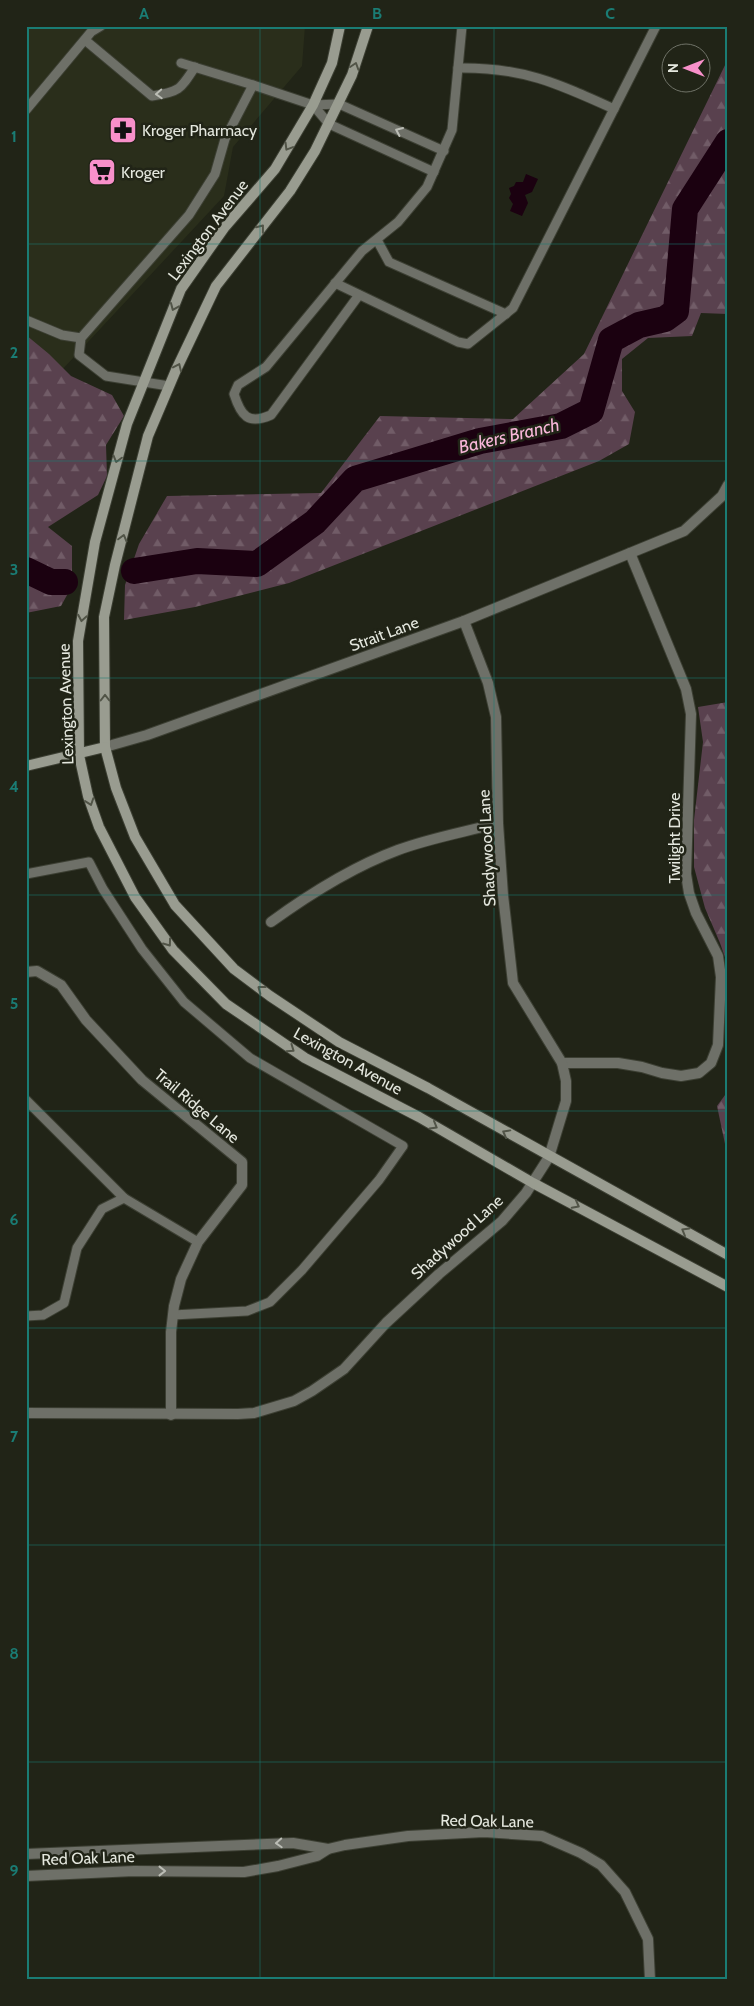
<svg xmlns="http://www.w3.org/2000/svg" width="754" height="2006" font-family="Cabin,sans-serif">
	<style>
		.built { fill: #2a2e1b }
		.forest { fill: url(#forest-firs) }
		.water { fill: #1b0110 }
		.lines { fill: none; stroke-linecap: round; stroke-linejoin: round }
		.river { stroke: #1b0110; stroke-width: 26 }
		.lane-casing { stroke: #3c3f33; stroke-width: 11 }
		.street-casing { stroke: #3c3f33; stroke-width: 12 }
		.secondary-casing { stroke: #3c3f33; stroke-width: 12 }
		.lane { stroke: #6e7068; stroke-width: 9 }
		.street { stroke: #6e7068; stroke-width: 10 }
		.secondary { stroke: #999c90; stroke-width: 10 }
		.oneway { stroke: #515447 }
		.oneway2 { stroke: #bbbdb5 }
		.grid { fill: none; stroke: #1a7c74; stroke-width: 1; stroke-opacity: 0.55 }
		.labels { text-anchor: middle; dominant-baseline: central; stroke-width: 5; stroke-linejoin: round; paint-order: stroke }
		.poi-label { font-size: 16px; fill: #e4e7de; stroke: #212417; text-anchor: start }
		.street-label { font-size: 16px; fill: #e4e7de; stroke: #212417 }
		.water-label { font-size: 18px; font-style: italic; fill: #f8b6d9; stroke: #212417 }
		.neatline { fill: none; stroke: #1a7c74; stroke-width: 2 }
		.grid-label { font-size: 16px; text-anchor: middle; font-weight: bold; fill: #1a7c74 }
	</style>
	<defs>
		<pattern id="forest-firs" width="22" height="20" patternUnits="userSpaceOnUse" patternTransform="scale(1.25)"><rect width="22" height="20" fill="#59414e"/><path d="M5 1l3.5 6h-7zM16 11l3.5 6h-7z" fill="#715c67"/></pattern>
	</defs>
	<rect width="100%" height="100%" fill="#212417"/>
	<polygon class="built" points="26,26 305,26 302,66 233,147 224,196 33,401 26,403"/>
	<g class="forest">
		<polygon points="728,59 728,314 701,313 692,336 648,338 622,359 622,391 635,412 629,444 599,461 289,583 195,607 124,620 125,585 139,544 167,496 321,493 380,416 513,419 584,354"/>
		<polygon points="26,335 49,354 71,376 112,395 124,416 106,445 107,476 98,495 48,527 72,546 72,586 61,606 26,613"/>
		<polygon points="728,702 728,966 720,943 705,908 694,867 694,820 703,742 698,707"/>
		<polygon points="728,1091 728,1158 717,1106"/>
	</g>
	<polygon class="water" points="526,174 538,179 532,192 525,195 528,203 522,216 510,211 513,204 509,198 511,194 509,188 514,186 516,182 523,182"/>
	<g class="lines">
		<g class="river">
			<polyline points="26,570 51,582 65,582"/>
			<polyline points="134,571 197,561 257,564 315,522 355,479 480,441 561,426 591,411 611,340 639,325 665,319 676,311 685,209 728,142"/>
		</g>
		<g class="lane-casing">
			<g id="lane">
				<path d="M85,40L152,96C179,92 180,90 195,67"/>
				<polyline points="181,63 253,85"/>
				<path d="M458,68C522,67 557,83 614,109"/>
				<polyline points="313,105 329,124 434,172"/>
				<polyline points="26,110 91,32 101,26"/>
				<polyline points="377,240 389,262 506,314"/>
				<polyline points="335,283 458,342 468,344 513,308 656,26"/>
				<path d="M359,295L271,415C248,425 241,416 234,394L238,385L266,367L362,251L398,222L427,187L452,130L462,26"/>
				<polyline points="26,320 62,335 81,338"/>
				<polyline points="169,386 106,376 79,355 81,338 189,215 215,174 225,139 253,85 313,105 339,104 444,151"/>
				<polyline points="26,874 89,862 103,889 142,949 184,1002 250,1058 403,1146 379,1180 302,1270 270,1302 247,1311 173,1315"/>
				<polyline points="26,1100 124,1198"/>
				<polyline points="26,1316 43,1315 64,1303 77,1248 102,1209 124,1198 198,1242"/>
			</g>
		</g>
		<g class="street-casing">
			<g id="street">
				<polyline points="105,747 147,735 464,621 684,531 722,496 728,485"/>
				<path d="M271,922C311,893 352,867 398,850C430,838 465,832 498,823"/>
				<polyline points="26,972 37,971 61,985 86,1020 142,1080 242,1162 242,1185 198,1242 181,1279 174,1306 171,1332 171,1415"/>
				<polyline points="562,1063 618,1063 642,1067 662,1073 681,1076 699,1073 711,1063 718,1045 721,977 718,956 696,913 689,893 686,874 691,714 686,689 630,553"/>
				<polyline points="26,1413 238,1414 254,1413 294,1401 312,1391 344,1369 386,1323 439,1274 502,1221 526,1193 549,1157 566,1101 566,1081 562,1063 513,983 503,895 498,823 496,717 488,683 464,621"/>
				<polyline points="26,1854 293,1843 328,1849"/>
				<polyline points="26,1876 134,1871 244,1872 278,1866 317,1856 328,1849 345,1845 408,1836 484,1832 542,1836 581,1853 601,1865 625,1892 648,1939 650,1980"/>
			</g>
		</g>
		<g class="secondary-casing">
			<g id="secondary">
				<polyline points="340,26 332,63 313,105 275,169 224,228 181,289 127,424 95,542 78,641 79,755 88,796 99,827 135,897 173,950 226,1004 305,1058 419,1117 533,1183 728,1287"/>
				<polyline points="368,26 352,75 315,151 290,191 216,286 176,370 148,436 115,565 104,617 105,747 116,788 135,837 175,905 234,969 270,996 339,1042 428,1088 728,1255"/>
				<polyline points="26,766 105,747"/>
			</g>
		</g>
		<use href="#lane" class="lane"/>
		<use href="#street" class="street"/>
		<use href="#secondary" class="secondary"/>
	</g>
	<defs><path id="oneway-chevron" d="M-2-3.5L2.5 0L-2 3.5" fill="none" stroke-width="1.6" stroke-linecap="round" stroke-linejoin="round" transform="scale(1.25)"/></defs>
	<g class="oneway">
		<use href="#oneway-chevron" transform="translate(355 66) rotate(-72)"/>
		<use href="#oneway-chevron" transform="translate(288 147) rotate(121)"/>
		<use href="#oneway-chevron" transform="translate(261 228) rotate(-52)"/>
		<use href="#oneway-chevron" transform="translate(174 307) rotate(113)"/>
		<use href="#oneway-chevron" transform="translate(178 367) rotate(-65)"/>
		<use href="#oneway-chevron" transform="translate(117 459) rotate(105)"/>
		<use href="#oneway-chevron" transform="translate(123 538) rotate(-75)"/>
		<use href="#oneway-chevron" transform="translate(82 618) rotate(100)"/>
		<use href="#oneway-chevron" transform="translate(105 698) rotate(-90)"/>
		<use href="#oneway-chevron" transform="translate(90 802) rotate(71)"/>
		<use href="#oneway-chevron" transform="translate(168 943) rotate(54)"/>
		<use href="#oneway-chevron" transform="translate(261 989) rotate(-143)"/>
		<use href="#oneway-chevron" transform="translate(291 1049) rotate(35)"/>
		<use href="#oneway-chevron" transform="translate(434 1126) rotate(30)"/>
		<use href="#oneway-chevron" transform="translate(506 1133) rotate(-151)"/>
		<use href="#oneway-chevron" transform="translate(576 1205) rotate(28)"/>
		<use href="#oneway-chevron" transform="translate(685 1231) rotate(-150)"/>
	</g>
	<g class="oneway2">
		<use href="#oneway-chevron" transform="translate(159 94) rotate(177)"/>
		<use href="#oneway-chevron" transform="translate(399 131) rotate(-156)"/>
		<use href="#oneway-chevron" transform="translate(279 1843) rotate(177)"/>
		<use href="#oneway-chevron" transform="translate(162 1871)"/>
	</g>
	<path class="grid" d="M260,26V1980M494,26V1980M26,244H728M26,461H728M26,678H728M26,895H728M26,1111H728M26,1328H728M26,1545H728M26,1762H728"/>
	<defs>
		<g id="pharmacy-square" transform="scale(1.4375)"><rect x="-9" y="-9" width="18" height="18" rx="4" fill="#f890ca" stroke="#212417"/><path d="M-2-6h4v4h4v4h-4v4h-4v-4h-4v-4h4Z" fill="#111"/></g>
		<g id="supermarket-square" transform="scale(1.4375)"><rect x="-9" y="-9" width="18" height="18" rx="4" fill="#f890ca" stroke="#212417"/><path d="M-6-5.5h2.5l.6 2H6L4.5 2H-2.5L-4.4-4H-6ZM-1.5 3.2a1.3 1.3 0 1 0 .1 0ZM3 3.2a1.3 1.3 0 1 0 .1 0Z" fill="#111"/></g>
	</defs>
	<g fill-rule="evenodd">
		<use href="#pharmacy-square" x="123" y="130"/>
		<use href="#supermarket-square" x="102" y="172"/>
	</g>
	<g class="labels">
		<g class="poi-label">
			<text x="142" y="130">Kroger Pharmacy</text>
			<text x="121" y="172">Kroger</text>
		</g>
		<g class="street-label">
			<text transform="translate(208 230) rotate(-53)">Lexington Avenue</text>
			<text transform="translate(384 634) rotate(-20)">Strait Lane</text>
			<text transform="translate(66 704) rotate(-92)">Lexington Avenue</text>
			<text transform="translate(674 838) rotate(-90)">Twilight Drive</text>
			<text transform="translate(487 848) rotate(-93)">Shadywood Lane</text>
			<text transform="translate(348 1061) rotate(29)">Lexington Avenue</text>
			<text transform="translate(197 1106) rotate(40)">Trail Ridge Lane</text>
			<text transform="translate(457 1237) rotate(-42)">Shadywood Lane</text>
			<text transform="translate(487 1821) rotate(1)">Red Oak Lane</text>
			<text transform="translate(88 1858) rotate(-2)">Red Oak Lane</text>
		</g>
		<g class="water-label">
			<text transform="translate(509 436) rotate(-13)">Bakers Branch</text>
		</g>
	</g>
	<rect width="754" height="2006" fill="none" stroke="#212417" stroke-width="55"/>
	<g transform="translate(686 68) rotate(270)"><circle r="24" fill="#212417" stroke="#6f7267"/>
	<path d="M0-4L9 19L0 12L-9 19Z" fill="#f890ca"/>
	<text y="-8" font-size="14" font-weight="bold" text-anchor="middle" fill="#e4e7de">N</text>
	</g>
	<rect x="28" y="28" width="698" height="1950" class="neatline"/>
	<g class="grid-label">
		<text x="144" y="19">A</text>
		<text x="377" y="19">B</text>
		<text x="610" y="19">C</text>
		<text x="14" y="142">1</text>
		<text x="14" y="358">2</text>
		<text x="14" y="575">3</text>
		<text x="14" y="792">4</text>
		<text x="14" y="1009">5</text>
		<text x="14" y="1225">6</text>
		<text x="14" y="1442">7</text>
		<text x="14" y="1659">8</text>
		<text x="14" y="1876">9</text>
	</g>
</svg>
